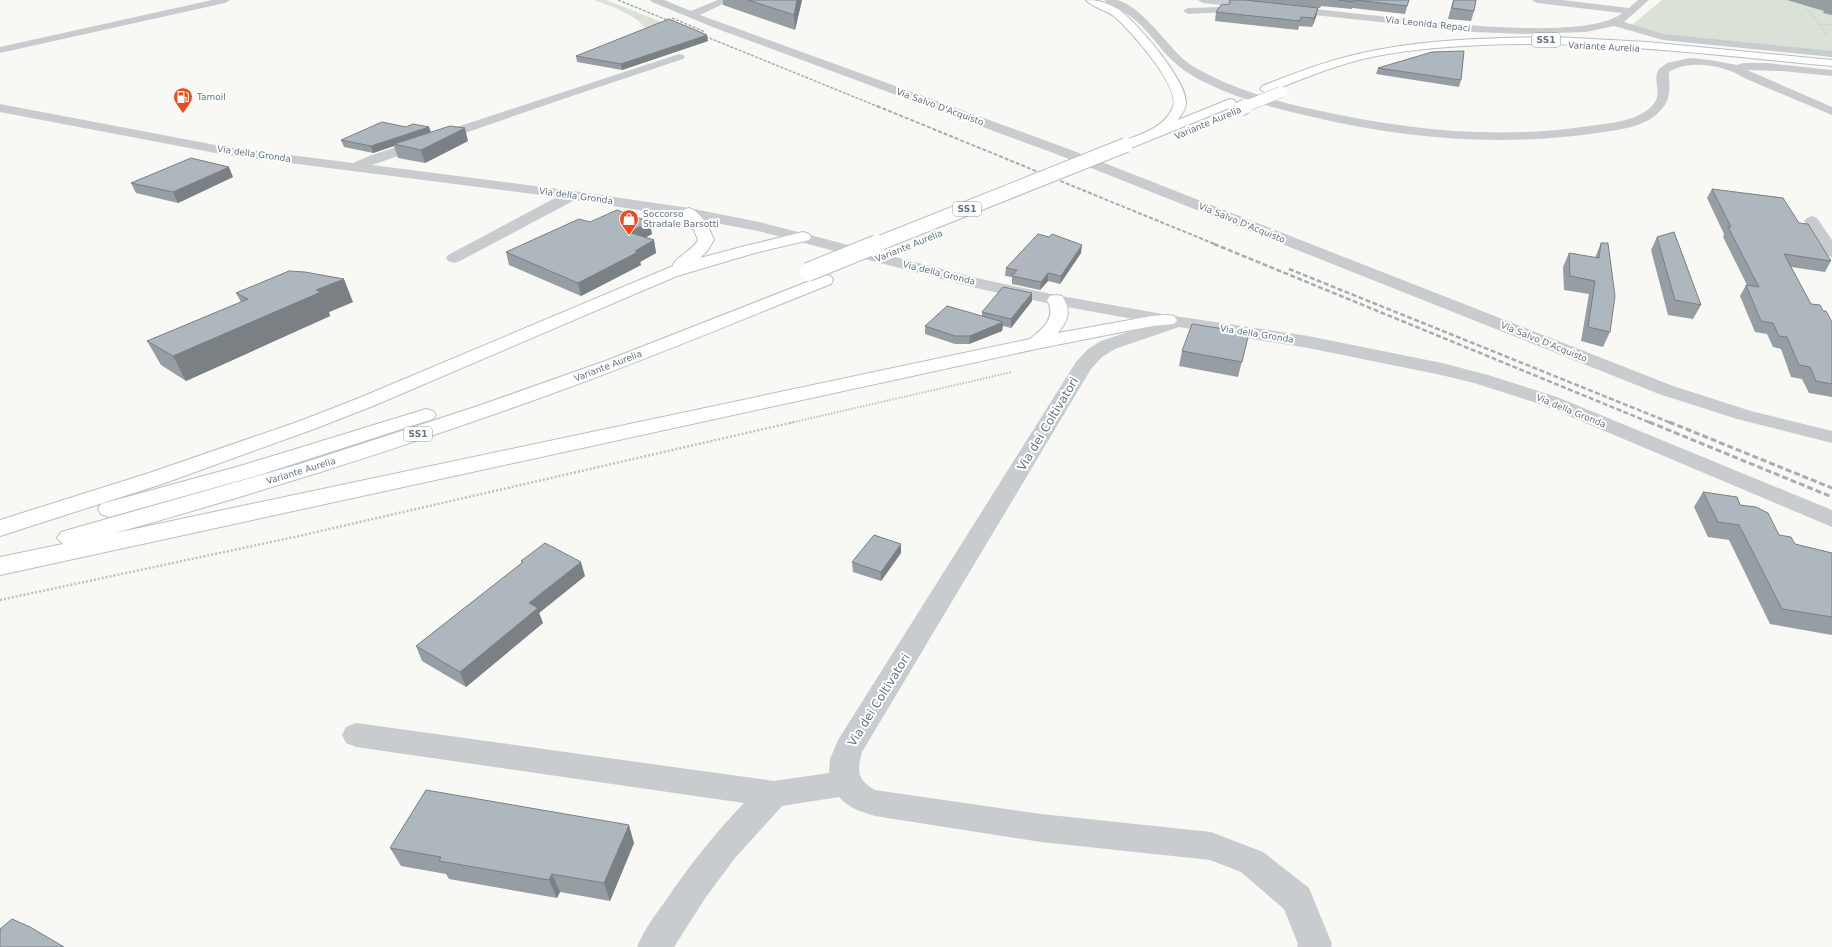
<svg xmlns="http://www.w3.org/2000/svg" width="1832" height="947" font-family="'DejaVu Sans',sans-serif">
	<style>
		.green { fill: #dae1d6 }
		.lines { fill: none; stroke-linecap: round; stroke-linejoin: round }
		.highway-casing { stroke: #babec1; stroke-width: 2 }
		.path-far2 { stroke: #bfc2c4; stroke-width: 1; stroke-dasharray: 1 1; stroke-linecap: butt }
		.path-far1 { stroke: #bfc2c4; stroke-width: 2; stroke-dasharray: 1.5 1.5; stroke-linecap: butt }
		.path { stroke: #bfc2c4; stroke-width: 2.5; stroke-dasharray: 2 2; stroke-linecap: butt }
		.minor { fill: #c8cccf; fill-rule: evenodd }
		.highway { fill: #fff; fill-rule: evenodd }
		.rail-far3 { stroke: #a6adb3; stroke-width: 1.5; stroke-dasharray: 3 1.5; stroke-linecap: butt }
		.rail-far2 { stroke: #a6adb3; stroke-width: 2; stroke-dasharray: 4 2; stroke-linecap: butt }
		.rail-far1 { stroke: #a6adb3; stroke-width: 2.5; stroke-dasharray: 5 2.5; stroke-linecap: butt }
		.rail { stroke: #a6adb3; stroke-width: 3; stroke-dasharray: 6 3; stroke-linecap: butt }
		.highway-bridge-far2-casing { stroke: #babec1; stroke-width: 12; stroke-linecap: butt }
		.highway-bridge-far1-casing { stroke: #babec1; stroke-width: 16; stroke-linecap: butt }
		.highway-bridge-casing { stroke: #babec1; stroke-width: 20; stroke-linecap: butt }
		.highway-bridge-far2 { stroke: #fff; stroke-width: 11 }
		.highway-bridge-far1 { stroke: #fff; stroke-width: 14 }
		.highway-bridge { stroke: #fff; stroke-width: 18 }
		.wall { fill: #969da3 }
		.shaded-wall { fill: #7a8084 }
		.building { fill: #aeb7bd; stroke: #7a8084 }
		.labels { text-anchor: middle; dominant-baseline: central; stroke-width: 4; stroke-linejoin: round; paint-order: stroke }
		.far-street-label { font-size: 9px; fill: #617583; stroke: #fff }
		.shield { fill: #fff; stroke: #909ea8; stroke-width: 1 }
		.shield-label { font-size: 9px; font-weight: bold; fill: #617583 }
		.far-poi-label { font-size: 9px; fill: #617583; stroke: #fff; text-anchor: start }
		.near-street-label { font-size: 12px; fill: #617583; stroke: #fff }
	</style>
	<rect width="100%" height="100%" fill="#f8f8f5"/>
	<g class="green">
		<polygon points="594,0 606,0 687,32 657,38 636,19 618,9"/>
		<polygon points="1662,0 1832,0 1832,53 1661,36 1632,25"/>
	</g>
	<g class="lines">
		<g class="highway-casing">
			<g id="highway">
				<path d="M1086,0C1099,0 1107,3 1118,9C1137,22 1187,81 1186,103C1186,109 1181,115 1178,120L1230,99L1234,100L1236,103L1234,106L1131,148H1121L1119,145L1121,142C1140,134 1164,129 1173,107C1181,87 1130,30 1115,17C1107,10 1093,8 1086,0Z"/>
				<path d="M1555,37L1647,42L1832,60V66C1716,55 1599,40 1482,45C1440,47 1399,50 1359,60C1328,68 1299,80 1270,92L1266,93L1260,89L1262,86C1288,76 1315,65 1342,58C1412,39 1483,38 1555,37Z"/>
				<path d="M689,208C701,212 710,229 714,240L707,251L700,258L745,246L803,232L809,234L811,237L809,240L755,253L677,276L373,406L314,429L165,483L0,536V520L149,473L300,421L359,398L673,266C673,259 693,250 698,240L694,230L681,213L684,210Z"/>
				<path d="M825,275L831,276L833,280L831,284C738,321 645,360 551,394C407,446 262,492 115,533L1030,339C1043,329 1057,317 1047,300L1050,296L1056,295L1062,296C1072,311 1068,320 1058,333L1152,316L1168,315L1174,316L1177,320L1174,324L1152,326L1036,349L0,575V557L63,544L57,538L61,532L300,464L478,406L608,360Z"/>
				<polygon points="426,409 433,411 436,415 433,419 256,476 109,517 101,514 98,509 101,504 240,466"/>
			</g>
		</g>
		<g class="path-far2">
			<polyline points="1807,8 1827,35"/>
			<polyline points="1819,24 1832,25"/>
		</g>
		<polyline class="path-far1" points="790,423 1012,372"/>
		<polyline class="path" points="0,600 299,536 794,422"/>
		<g class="minor">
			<polygon points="212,0 230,0 225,3 0,53 0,47"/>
			<polygon points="650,0 664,0 691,11 718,0 731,0 700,15 1066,148 1673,386 1751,411 1832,431 1832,443 1737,419 1659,394 1056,154 715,28 652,2"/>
			<path d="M1104,0C1108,0 1113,0 1117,0C1139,5 1164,40 1180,56C1188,64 1199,70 1209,75C1243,92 1279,102 1316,110C1405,130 1499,140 1589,126C1609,123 1635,122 1651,107C1665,94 1651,80 1659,69L1667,63L1690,58L1710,60L1737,65L1743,63H1767L1832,70V76L1782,71L1747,70L1832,107V115L1744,78C1725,65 1689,59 1669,72C1669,88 1672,99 1660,111C1646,127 1618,130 1597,133C1502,147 1406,139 1313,117C1284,110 1256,104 1229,93C1210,85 1188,76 1173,61C1159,48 1149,31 1134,19C1126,12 1110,6 1104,0Z"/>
			<path d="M1198,0H1230C1276,5 1323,10 1369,15C1419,20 1586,43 1622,13L1537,3L1532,0H1562L1629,8L1638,0H1649L1624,22L1663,34L1832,51V57L1663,40L1614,26L1586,32L1525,34L1473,32L1203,3Z"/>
			<polygon points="1223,7 1227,8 1228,10 1227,12 1188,14 1183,11 1188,8"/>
			<path d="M679,54L683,55L685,57L683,59L575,95L372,165L573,191L689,208L759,222L981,279L1056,295L1168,315L1308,336L1442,363L1488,375L1557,397L1832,510V527L1543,405L1474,383L1441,375L1308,348L1179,327L1115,349L1102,357L1091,369L862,752C857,771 857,780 875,790L1041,814L1211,832L1263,852L1309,888L1332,944L1331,947H1297L1298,944L1284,909L1241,872L1210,860L1041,842L875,816C862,812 848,808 839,797L782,806L735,858L706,897L674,947H637C644,930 655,915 666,900C689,866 715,833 744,803L356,747L346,743L342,735L346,727L356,723L774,781L829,773L830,759L838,740L1076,362L1088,349L1101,341L1155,323L1056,305L980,289L758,231L689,218L575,200L460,261L454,263L448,261L446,258L448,255L557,197L226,155L0,112V104L226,147L353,163L369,156Z"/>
			<polygon points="1812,216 1817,218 1832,240 1832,257 1826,255 1804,221 1807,218"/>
		</g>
		<use href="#highway" class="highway"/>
		<g class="rail-far3">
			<polyline points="618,0 677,24"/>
			<polyline points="672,18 705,32"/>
			<polyline points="697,33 879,107"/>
		</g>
		<polyline class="rail-far2" points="877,106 1217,245"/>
		<g class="rail-far1">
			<polyline points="1214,244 1651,423"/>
			<polyline points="1289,269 1671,423"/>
		</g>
		<g class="rail">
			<polyline points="1649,422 1832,497"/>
			<polyline points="1669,422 1832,488"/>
		</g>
		<g class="highway-bridge-far2-casing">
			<polyline id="highway-bridge-far2" points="1244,107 1281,92"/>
		</g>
		<g class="highway-bridge-far1-casing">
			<g id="highway-bridge-far1">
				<polyline points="1240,109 1246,106"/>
				<polyline points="875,245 1126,145"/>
			</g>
		</g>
		<g class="highway-bridge-casing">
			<polyline id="highway-bridge" points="808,272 877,244"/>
		</g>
		<use href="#highway-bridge-far2" class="highway-bridge-far2"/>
		<use href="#highway-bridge-far1" class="highway-bridge-far1"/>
		<use href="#highway-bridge" class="highway-bridge"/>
	</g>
	<g class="wall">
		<polygon points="723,0 802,0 795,30 723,5"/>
		<polygon points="1229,0 1409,0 1405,14 1352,8 1352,9 1321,6 1320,8 1318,8 1316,17 1312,27 1299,26 1298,30 1215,21 1216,12 1229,4"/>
		<polygon points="1453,0 1476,0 1474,11 1471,21 1448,19"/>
		<polygon points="1787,0 1832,0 1832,15 1823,13 1824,11"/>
		<polygon points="708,41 622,70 577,62 576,56"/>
		<polygon points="1378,68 1461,80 1459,87 1376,74"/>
		<polygon points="406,127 429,127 431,132 468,141 425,163 398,158 394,146 373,153 344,147 341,140"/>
		<polygon points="233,177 178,203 136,193 131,183"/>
		<polygon points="1712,189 1799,223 1831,261 1825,272 1791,267 1811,304 1823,311 1832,322 1832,397 1809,393 1802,379 1791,377 1781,349 1773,347 1767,334 1755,332 1740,296 1746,285 1747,285 1723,237 1724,234 1707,198"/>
		<polygon points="590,222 652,234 646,237 654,240 656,253 640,262 641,265 581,296 509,265 506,252"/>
		<polygon points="1657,237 1701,305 1693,319 1668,315 1651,250"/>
		<polygon points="1601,243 1610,332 1603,347 1581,341 1589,294 1564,290 1563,267 1569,253 1595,258"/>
		<polygon points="1081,253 1060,284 1048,281 1040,290 1012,284 1012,277 1005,276 1006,268"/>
		<polygon points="236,293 353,302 329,312 330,316 186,381 161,365 147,341 241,302"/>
		<polygon points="1032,301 1011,328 1003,326 1002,331 969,344 955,344 925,334 925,326 982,316 982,312"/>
		<polygon points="1249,333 1238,377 1179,366 1182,351"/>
		<polygon points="1703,492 1740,505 1779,535 1795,544 1832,553 1832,635 1770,624 1729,540 1708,537 1694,507"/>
		<polygon points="901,553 881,581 853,572 852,562"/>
		<polygon points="521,561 585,576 539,613 543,623 466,687 422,661 416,646 522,563"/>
		<polygon points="634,843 610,901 560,892 557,898 449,879 446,874 401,866 390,848"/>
	</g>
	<g class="shaded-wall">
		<polygon points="797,0 802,0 795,30 794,15"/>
		<polygon points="1318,8 1316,17 1312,27 1314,18"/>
		<polygon points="707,35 708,41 622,70 621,64"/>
		<polygon points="429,127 431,134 394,144 394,146 373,153 371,146"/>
		<polygon points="465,128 468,141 425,163 421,150"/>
		<polygon points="229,167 233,177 178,203 173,192"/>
		<polygon points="650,222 652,234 631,245 628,232"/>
		<polygon points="654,240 656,253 640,262 641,265 581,296 578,283"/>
		<polygon points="1082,245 1081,253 1060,284 1061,276"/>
		<polygon points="1048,273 1048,281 1040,290 1041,282"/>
		<polygon points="344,279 353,302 329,312 330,316 186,381 173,356 316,290"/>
		<polygon points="1032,293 1032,301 1011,328 1011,319"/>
		<polygon points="1003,322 1002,331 969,344 970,336"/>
		<polygon points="901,544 901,553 881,581 881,572"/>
		<polygon points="581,562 585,576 539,613 543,623 466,687 460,672 529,603"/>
		<polygon points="629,825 634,843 610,901 604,883"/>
		<polygon points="552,874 560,892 557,898 549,880"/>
	</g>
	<g class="building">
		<polygon points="748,0 797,0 794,15"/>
		<polygon points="1230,0 1245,0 1318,8 1314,18 1301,17 1300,21 1216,12 1221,5 1230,4"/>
		<polygon points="1338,0 1409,0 1407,6 1354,0 1354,2"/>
		<polygon points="1454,0 1476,0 1474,11 1452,8"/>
		<polygon points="669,19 707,35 621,64 576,56"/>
		<polygon points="1464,51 1461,80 1378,68 1432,52"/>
		<polygon points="382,122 406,127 413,124 429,127 371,146 341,140"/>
		<polygon points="450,126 465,128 421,150 394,144"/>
		<polygon points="191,158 229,167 173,192 131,183"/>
		<polygon points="1712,189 1783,198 1799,223 1808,224 1831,261 1784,254 1811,304 1820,305 1823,311 1826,311 1832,322 1832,384 1816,381 1810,367 1799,365 1787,337 1779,336 1773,323 1761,321 1746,285 1759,287 1728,227 1731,227"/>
		<polygon points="617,210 650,222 628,232 654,240 635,251 638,252 578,283 506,252 579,219 590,222"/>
		<polygon points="1674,232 1701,305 1675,300 1657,237"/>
		<polygon points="1038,234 1049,237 1052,234 1082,245 1061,276 1048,273 1041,282 1012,276 1017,270 1006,268"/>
		<polygon points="1601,243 1608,243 1615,296 1610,332 1588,327 1595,281 1570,276 1569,253 1599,258"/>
		<polygon points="289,271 305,272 344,279 316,290 321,292 173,356 147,341 248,299 236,293"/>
		<polygon points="1003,287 1032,293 1011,319 982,312"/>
		<polygon points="947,306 1003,322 970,336 955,336 925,326"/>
		<polygon points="1192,324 1249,333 1242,362 1182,351"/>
		<polygon points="1703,492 1737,497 1740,505 1756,507 1768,513 1779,535 1791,537 1795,544 1832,553 1832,617 1782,609 1739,525 1718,522"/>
		<polygon points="874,535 901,544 881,572 852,562"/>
		<polygon points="545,543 581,562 529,603 538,608 460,672 416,646 523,562 521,561"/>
		<polygon points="426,790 629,825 604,883 552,874 549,880 439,861 441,857 390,848"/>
		<polygon points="12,919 30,927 64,947 0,947 0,929"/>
	</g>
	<defs>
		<g id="fuel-pin" transform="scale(1)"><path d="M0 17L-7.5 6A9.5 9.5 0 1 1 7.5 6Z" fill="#f1491d" stroke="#fff"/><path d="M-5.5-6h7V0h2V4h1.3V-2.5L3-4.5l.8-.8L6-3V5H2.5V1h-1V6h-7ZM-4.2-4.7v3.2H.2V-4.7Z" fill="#fff"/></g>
		<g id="shop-pin" transform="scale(1)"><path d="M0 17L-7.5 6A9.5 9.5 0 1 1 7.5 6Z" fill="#f1491d" stroke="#fff"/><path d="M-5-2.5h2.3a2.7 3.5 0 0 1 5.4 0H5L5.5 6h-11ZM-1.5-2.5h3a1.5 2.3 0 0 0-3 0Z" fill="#fff"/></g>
	</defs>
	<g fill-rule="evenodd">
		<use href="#fuel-pin" x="183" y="97"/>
		<use href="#shop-pin" x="629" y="219"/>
	</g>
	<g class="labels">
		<g class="far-street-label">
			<text transform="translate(1428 24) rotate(6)">Via Leonida Repaci</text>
			<text transform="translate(1604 47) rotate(3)">Variante Aurelia</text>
			<text transform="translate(940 107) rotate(20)">Via Salvo D'Acquisto</text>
			<text transform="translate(1208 123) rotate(-23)">Variante Aurelia</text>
			<text transform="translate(254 154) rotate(8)">Via della Gronda</text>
			<text transform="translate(576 196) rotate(8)">Via della Gronda</text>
			<text transform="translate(1242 223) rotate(22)">Via Salvo D'Acquisto</text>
			<text transform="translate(909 246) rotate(-22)">Variante Aurelia</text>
			<text transform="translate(939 273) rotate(14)">Via della Gronda</text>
			<text transform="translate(1257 334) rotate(9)">Via della Gronda</text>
			<text transform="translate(1544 342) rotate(22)">Via Salvo D'Acquisto</text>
			<text transform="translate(608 366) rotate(-21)">Variante Aurelia</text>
			<text transform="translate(1571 411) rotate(22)">Via della Gronda</text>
			<text transform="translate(301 471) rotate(-17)">Variante Aurelia</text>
		</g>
		<g class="shield">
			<rect x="1532" y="33" width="28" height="14" rx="3"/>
			<rect x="953" y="202" width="28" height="14" rx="3"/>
			<rect x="404" y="427" width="28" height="14" rx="3"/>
		</g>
		<g class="shield-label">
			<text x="1546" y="40">SS1</text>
			<text x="967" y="209">SS1</text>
			<text x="418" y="434">SS1</text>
		</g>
		<g class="far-poi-label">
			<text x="197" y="97">Tamoil</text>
			<text x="643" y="214">Soccorso<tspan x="643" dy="10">Stradale Barsotti</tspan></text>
		</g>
		<g class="near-street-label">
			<text transform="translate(1048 424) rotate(-59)">Via dei Coltivatori</text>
			<text transform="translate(879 700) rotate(-58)">Via dei Coltivatori</text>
		</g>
	</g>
</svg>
